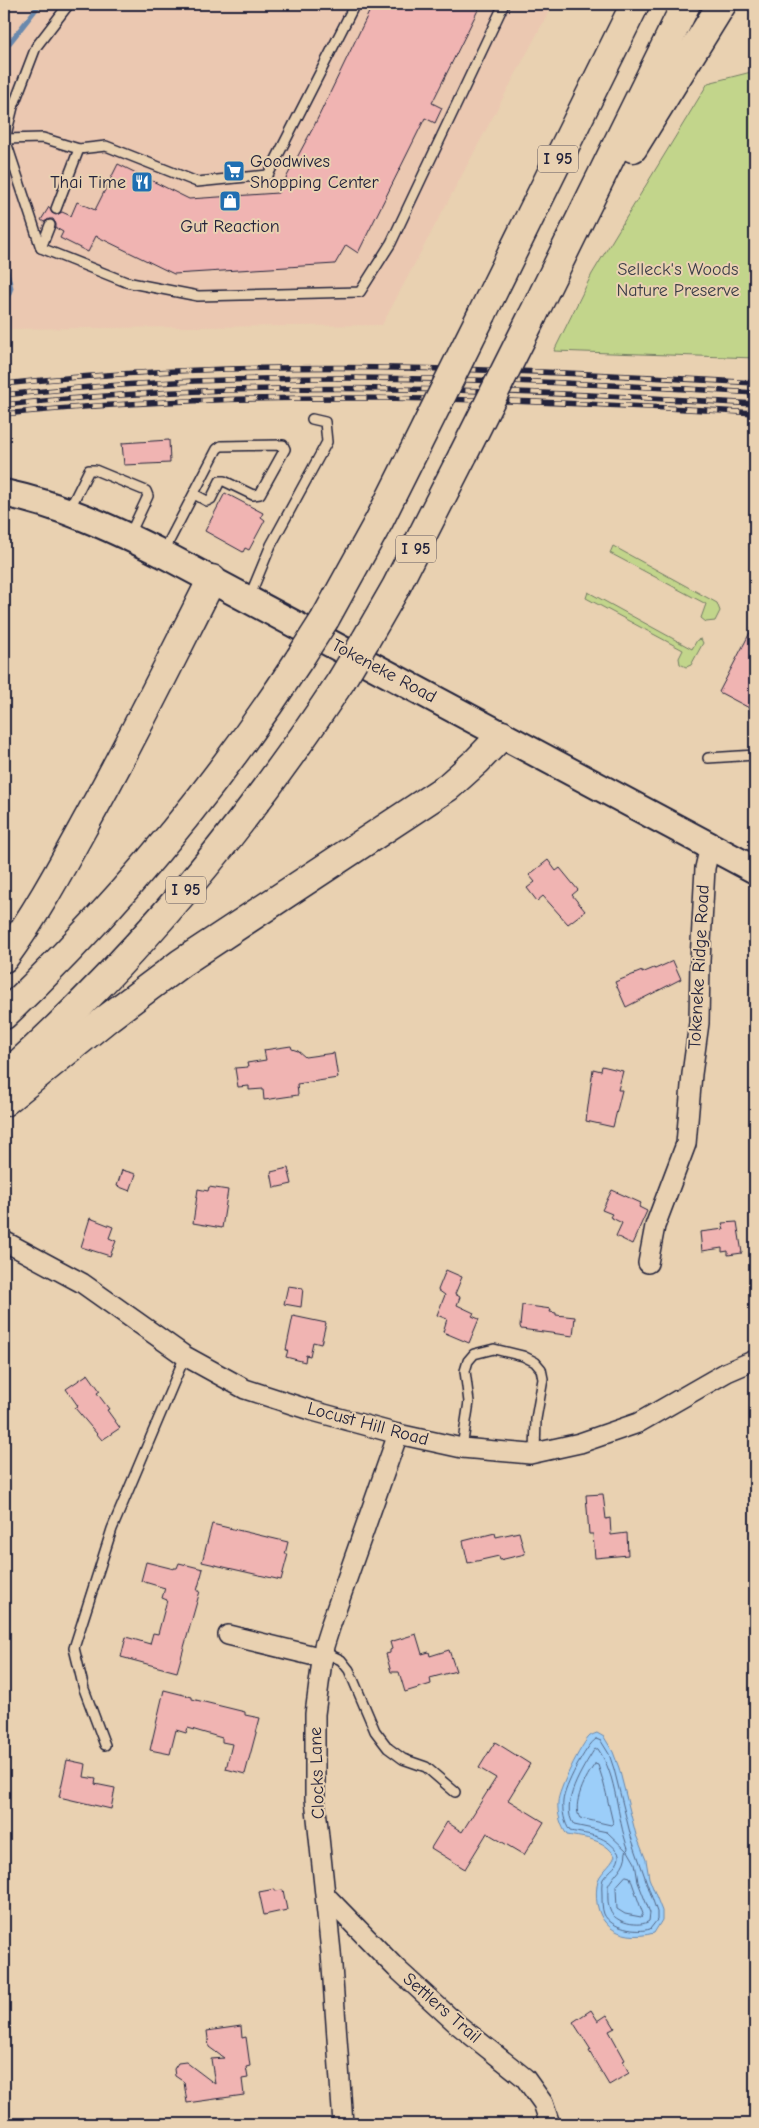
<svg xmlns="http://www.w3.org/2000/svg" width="759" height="2128" font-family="'Comic Neue',sans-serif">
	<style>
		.built { fill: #ebc8b1 }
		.green { fill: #c2d58b; stroke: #727c63 }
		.water { fill: #9ccef9; stroke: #6b89ad }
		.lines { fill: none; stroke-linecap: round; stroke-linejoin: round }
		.shore { stroke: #536787; stroke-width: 1 }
		.stream { stroke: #6b89ad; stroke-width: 5 }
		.building { fill: #f0b4b2; stroke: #22223b }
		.lane-casing { stroke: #22223b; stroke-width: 12 }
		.street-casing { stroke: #22223b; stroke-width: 22 }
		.secondary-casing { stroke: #22223b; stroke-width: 30 }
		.highway-casing { stroke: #22223b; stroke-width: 31 }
		.lane { stroke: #e9d1b1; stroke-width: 9 }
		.street { stroke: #e9d1b1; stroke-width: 19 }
		.secondary { stroke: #e9d1b1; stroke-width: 26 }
		.highway { stroke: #e9d1b1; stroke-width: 28 }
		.rail-casing { stroke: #22223b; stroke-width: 5.5 }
		.rail { stroke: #e9d1b1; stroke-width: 4; stroke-dasharray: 11; stroke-linecap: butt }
		.highway-bridge-casing { stroke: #22223b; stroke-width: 31; stroke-linecap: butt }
		.highway-bridge { stroke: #e9d1b1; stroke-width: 28 }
		.labels { text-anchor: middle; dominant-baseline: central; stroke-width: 4; stroke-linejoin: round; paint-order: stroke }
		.shield { fill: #e9d1b1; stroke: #5e565e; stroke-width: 1 }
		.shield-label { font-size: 16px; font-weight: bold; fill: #22223b }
		.poi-label { font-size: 18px; fill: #22223b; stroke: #e9d1b1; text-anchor: start }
		.park-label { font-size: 18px; fill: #3a3d47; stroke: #e9d1b1 }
		.street-label { font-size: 18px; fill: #22223b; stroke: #e9d1b1 }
	</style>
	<rect width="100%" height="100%" fill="#e9d1b1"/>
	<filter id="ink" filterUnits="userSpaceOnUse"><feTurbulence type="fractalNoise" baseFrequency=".02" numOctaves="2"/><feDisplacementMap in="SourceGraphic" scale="10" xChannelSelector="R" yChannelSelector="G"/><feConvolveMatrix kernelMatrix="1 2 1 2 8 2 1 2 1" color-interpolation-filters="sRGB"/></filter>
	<g filter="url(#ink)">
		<polygon class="built" points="15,4 553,4 382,325 4,329 4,17"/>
		<g class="green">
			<polygon points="755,71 755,358 554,351 592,274 708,83"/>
			<polygon points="613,546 717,603 720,611 715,621 706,622 701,618 706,604 610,553"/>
			<polygon points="588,592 692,649 697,640 701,639 703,643 691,665 686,667 680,664 679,658 683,650 586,598"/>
		</g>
		<path class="water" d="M597,1733L604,1737L613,1752L619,1768L636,1835L646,1860L649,1878L662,1911V1920L654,1933C617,1943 592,1923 597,1885C598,1873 611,1867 615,1856C604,1839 586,1838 567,1835C561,1826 557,1814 558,1802C558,1791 581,1744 590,1736C592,1735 594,1734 597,1733Z"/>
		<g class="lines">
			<g class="shore">
				<path d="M596,1739L601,1741L609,1754L614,1769L631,1837L657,1912V1920L650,1929C637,1933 611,1929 604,1914C602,1909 602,1901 602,1895C602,1890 601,1884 603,1879C609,1870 620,1866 619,1854C607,1835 590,1835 570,1831C564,1823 562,1810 563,1801C564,1788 586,1745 596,1739Z"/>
				<path d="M598,1749C618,1777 616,1817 628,1848L627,1851L607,1832L574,1825C559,1804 583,1768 594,1750Z"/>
				<path d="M595,1764L598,1765C605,1784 608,1803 613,1823L611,1825L580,1818C571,1805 586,1776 595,1764Z"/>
				<path d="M628,1851L635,1863L638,1882L650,1913L649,1921C640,1928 614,1923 610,1910C607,1903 608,1893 608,1886C614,1873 626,1868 626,1852Z"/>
				<polygon points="626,1876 630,1877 643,1914 641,1917 625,1914 617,1909 616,1887"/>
			</g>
			<g class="stream">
				<polyline points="4,50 40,4"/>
				<polyline points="4,259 11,288 4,305"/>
			</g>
		</g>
		<g class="building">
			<polygon points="373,4 481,4 432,103 442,108 435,123 425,118 358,253 346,245 335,264 174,274 96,236 88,252 60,238 63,232 56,228 56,224 53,219 49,219 44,222 41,220 49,207 52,213 56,215 62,212 71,216 77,202 95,210 118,164 189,199 278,193 314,126"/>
			<polygon points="169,440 170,463 124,465 122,443"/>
			<polygon points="225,493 263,513 261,517 265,520 249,550 245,548 243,552 205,531"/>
			<polygon points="755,623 755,711 719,692"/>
			<polygon points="548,860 556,871 560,868 578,890 572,895 585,911 568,924 543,896 537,901 527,888 535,882 529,875"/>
			<polygon points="673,961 681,979 626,1007 615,982 642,971 642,973 654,968 655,969"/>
			<polygon points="291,1046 292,1049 298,1051 305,1057 334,1053 338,1078 297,1084 298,1095 264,1100 263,1089 249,1090 249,1086 238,1087 235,1068 248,1067 247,1063 266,1060 264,1050"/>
			<polygon points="602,1066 623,1071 618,1090 622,1090 613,1127 586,1121 593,1069 601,1071"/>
			<polygon points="288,1168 292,1184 274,1188 271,1172"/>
			<polygon points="122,1170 136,1174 130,1191 117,1186"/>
			<polygon points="209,1187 228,1190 222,1228 193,1223 198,1189 208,1191"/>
			<polygon points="612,1190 641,1203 639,1207 647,1211 632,1244 616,1236 622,1223 610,1217 612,1214 602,1210"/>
			<polygon points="90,1218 113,1227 109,1238 116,1241 110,1256 81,1247"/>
			<polygon points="737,1222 742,1253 728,1255 728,1251 722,1252 722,1248 702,1251 700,1232 724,1229 722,1223"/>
			<polygon points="446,1270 462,1277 455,1294 460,1297 457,1305 474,1313 472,1316 479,1319 469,1343 443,1332 447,1319 437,1315 445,1295 438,1290"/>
			<polygon points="288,1286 303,1288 301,1307 284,1304"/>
			<polygon points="522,1305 551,1309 550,1312 556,1313 556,1315 575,1317 573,1336 521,1329 520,1326"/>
			<polygon points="293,1316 326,1323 321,1344 313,1342 310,1356 306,1355 305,1362 286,1357 288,1350 286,1350"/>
			<polygon points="88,1374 100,1391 97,1393 109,1409 107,1410 120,1428 102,1440 75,1408 78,1406 66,1389"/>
			<polygon points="603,1494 606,1519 610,1518 611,1535 627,1533 628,1555 595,1558 593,1534 589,1534 586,1495"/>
			<polygon points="212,1524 288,1542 285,1554 288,1554 281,1580 202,1562"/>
			<polygon points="519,1532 525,1554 500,1560 499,1556 468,1563 463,1541 495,1533 496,1537"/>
			<polygon points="146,1562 174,1569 174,1568 177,1568 179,1563 203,1569 197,1591 200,1591 177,1672 121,1657 126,1637 150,1644 153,1633 158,1634 167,1600 162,1598 165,1588 141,1581"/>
			<polygon points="416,1634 422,1654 429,1652 430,1656 449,1650 456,1671 430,1678 431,1684 405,1692 399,1672 391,1672 386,1654 390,1653 390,1650 392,1649 390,1642"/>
			<polygon points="164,1690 192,1697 192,1699 245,1712 245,1715 260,1718 245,1774 226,1769 232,1744 222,1742 222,1738 188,1728 186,1733 176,1730 170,1754 150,1750"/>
			<polygon points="495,1742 530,1764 508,1800 544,1822 524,1855 487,1833 465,1869 431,1848 447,1822 462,1832 496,1778 479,1768"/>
			<polygon points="67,1760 86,1764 84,1777 96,1779 95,1784 115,1788 111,1809 59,1797"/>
			<polygon points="275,1889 275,1891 283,1890 287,1910 264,1915 259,1892"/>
			<polygon points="591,2010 598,2021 607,2015 615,2028 609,2031 625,2060 623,2061 629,2073 609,2085 589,2051 591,2050 573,2022"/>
			<polygon points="241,2026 242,2038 246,2037 250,2066 246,2067 248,2078 242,2079 244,2095 187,2103 184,2082 175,2076 174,2069 178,2063 186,2062 215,2084 211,2059 224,2058 209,2047 207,2031"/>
		</g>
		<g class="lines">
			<g class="lane-casing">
				<g id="lane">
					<polyline points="69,4 36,47 13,107 5,139 41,248 126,282 198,296 360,292 391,243 504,4"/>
					<polyline points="4,139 43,138 79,149 106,146 197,182 268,175 355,4"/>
					<polyline points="56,209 79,149"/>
					<polyline points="41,248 50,225"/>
					<polyline points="69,510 89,470 95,470 146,491 148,496 130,534"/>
					<polyline points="164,551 217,449 221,446 283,445 285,449 260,494 253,495 224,481 220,481 211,499 207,501 194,494"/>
					<polyline points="249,598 271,545 327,442 325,422 312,419"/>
					<polyline points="708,758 755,755"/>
					<polyline points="462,1448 469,1402 465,1371 468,1361 474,1354 494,1349 523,1356 535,1362 541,1369 543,1379 536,1419 535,1453"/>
					<polyline points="324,1652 341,1660 349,1670 375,1731 388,1748 403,1759 426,1767 455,1792"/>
					<polyline points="105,1745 84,1689 74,1648 112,1529 185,1356"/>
				</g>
			</g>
			<g class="street-casing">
				<g id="street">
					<polyline points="4,1241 82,1283 185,1356 245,1389 313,1411 398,1434 462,1448 530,1454 580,1443 638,1423 727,1372 755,1360"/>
					<polyline points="648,1263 655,1226 686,1144 692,1074 699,1023 700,961 705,868 710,846"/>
					<polyline points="228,1635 323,1658"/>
					<polyline points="326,1896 396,1968 457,2024 525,2078 543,2103 550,2124"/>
					<polyline points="343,2124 331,1952 315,1799 315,1714 324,1646 331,1624 398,1434"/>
				</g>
			</g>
			<g class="secondary-casing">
				<path id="secondary" d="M4,493C61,505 111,528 163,554L755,870"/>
			</g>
			<g class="highway-casing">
				<g id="highway">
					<polyline points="633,148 722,4"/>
					<polyline points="482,314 635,4"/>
					<polyline points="533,315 686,4"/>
					<polyline points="325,619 379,521 413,453"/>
					<polyline points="365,641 396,587 463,455"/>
					<path d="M4,958C37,913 63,864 90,815C133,738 172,658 212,579"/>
					<path d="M4,1015C117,907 215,789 300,658"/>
					<path d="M4,1077C134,961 245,827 341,681"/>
					<polyline points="4,1102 109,1017 181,963 448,787 477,761 502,735"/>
				</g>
			</g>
			<use href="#lane" class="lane"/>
			<use href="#street" class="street"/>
			<use href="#secondary" class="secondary"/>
			<use href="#highway" class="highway"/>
			<g class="rail-casing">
				<g id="rail">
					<path d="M4,384C254,357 505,368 755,383"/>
					<path d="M4,395C254,368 505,378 755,393"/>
					<path d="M4,405C254,378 505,389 755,404"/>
					<path d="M4,414C255,388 503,398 755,413"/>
				</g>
			</g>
			<use href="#rail" class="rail"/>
			<g class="highway-bridge-casing">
				<g id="highway-bridge">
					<polyline points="413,453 482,314"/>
					<polyline points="463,455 533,315"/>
					<polyline points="300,658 325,619"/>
					<polyline points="341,681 365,641"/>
				</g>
			</g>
			<use href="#highway-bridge" class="highway-bridge"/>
		</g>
	</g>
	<defs>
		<g id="supermarket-square" transform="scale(1.125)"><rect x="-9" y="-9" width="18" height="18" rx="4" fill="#1f6fb2" stroke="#e9d1b1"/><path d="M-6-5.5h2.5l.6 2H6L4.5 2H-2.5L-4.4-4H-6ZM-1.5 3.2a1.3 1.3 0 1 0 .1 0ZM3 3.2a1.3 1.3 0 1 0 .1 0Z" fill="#fff"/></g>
		<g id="restaurant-square" transform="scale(1.125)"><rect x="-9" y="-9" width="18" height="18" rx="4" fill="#1f6fb2" stroke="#e9d1b1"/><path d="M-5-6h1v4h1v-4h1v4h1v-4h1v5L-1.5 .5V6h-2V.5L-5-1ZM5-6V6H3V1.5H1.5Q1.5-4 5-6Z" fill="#fff"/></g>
		<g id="shop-square" transform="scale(1.125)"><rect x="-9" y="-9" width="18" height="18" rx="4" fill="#1f6fb2" stroke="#e9d1b1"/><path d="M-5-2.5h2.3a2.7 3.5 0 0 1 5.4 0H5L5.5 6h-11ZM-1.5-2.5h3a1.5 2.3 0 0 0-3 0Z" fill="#fff"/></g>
	</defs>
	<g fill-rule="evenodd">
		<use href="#supermarket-square" x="234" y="171"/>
		<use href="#restaurant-square" x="142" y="182"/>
		<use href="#shop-square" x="230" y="201"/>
	</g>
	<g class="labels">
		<g class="shield">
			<rect x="538" y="145.5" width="40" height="27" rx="4"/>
			<rect x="396" y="535.5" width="40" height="27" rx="4"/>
			<rect x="166" y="876.5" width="40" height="27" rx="4"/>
		</g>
		<g class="shield-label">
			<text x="558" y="159">I 95</text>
			<text x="416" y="549">I 95</text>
			<text x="186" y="890">I 95</text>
		</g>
		<g class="poi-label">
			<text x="250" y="161">Goodwives<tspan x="250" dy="21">Shopping Center</tspan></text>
			<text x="126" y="182" text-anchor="end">Thai Time</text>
			<text x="230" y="226" text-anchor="middle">Gut Reaction</text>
		</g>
		<g class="park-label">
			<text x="678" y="269">Selleck's Woods<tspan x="678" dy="21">Nature Preserve</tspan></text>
		</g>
		<g class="street-label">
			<text transform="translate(384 671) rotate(28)">Tokeneke Road</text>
			<text transform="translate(699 967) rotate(-87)">Tokeneke Ridge Road</text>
			<text transform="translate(368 1424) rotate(15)">Locust Hill Road</text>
			<text transform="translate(317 1773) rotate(-92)">Clocks Lane</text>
			<text transform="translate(442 2008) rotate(41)">Settlers Trail</text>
		</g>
	</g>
	<rect width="759" height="2128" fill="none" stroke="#e9d1b1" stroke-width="20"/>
	<rect x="10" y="10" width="739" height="2108" fill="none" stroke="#22223b" stroke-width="2" filter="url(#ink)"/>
</svg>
